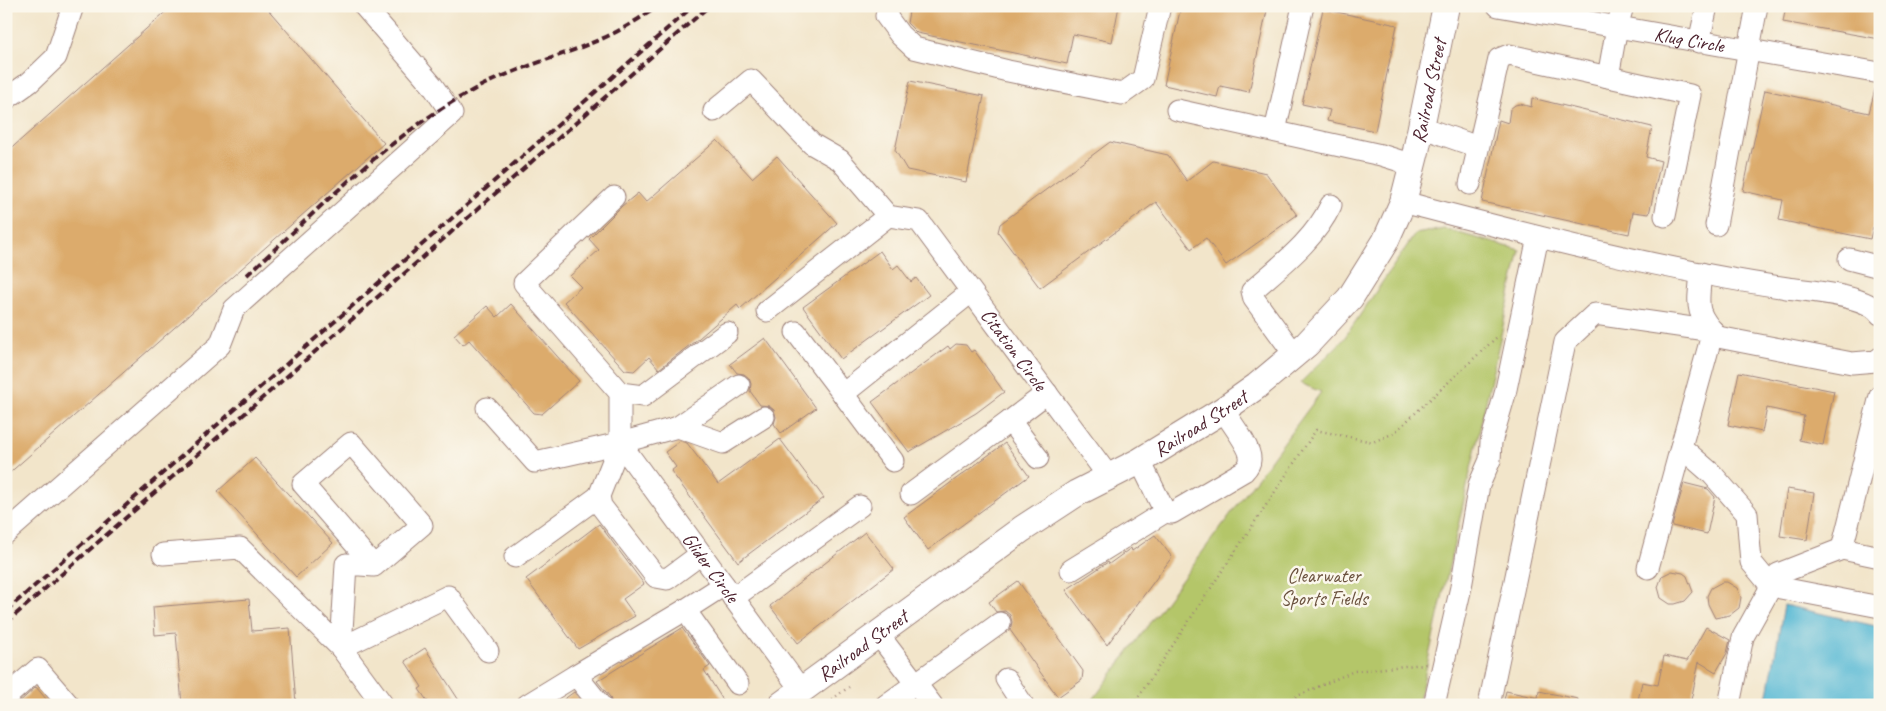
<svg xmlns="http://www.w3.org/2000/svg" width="1886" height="711" font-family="Caveat,sans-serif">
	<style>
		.green { fill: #b4c669; stroke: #7f724a }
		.water { fill: #55b8d4; stroke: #506c80 }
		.building { fill: #dcab6c }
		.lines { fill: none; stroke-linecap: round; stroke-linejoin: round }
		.minor-casing { stroke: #9e827a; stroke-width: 23 }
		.major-casing { stroke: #9e827a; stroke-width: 28 }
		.path { stroke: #9e827a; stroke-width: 2.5; stroke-dasharray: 1 4; stroke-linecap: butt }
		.minor { stroke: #fff; stroke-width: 21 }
		.major { stroke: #fff; stroke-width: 26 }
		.rail { stroke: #4a1f2b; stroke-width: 4; stroke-dasharray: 8 4; stroke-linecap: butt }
		.labels { text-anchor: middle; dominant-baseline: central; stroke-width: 5; stroke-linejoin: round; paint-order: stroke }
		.street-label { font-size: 20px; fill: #4a1f2b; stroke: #fbf7ec }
		.park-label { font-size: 20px; fill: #6a513e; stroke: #fbf7ec }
	</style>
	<rect width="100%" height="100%" fill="#fbf7ec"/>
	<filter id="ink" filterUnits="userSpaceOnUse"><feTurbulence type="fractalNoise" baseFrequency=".02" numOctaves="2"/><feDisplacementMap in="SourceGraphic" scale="10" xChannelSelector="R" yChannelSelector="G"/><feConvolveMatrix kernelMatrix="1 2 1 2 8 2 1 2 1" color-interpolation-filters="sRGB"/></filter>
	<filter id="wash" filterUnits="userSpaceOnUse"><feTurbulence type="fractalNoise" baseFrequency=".0096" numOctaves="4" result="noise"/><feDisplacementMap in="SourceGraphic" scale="20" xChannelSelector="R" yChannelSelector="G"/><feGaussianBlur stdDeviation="1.12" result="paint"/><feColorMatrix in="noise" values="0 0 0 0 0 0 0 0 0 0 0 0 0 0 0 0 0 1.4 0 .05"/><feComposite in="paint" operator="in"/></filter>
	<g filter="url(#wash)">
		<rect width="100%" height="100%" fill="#f2e5ca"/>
		<polygon class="green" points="1444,229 1520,250 1418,705 1089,705 1321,392 1300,383 1343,340 1415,234"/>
		<polygon class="water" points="1784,605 1880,627 1880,705 1766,705"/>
		<g id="blocks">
			<g class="building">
				<polygon points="172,6 265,6 384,143 6,476 6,153"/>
				<polygon points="910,6 1119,6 1112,42 1073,34 1067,64 917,33 907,23"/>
				<polygon points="1181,6 1268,6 1249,92 1220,86 1217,97 1164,85"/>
				<polygon points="1786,6 1880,6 1880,39 1783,22"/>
				<polygon points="1323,9 1397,25 1375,131 1327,121 1330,110 1302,104"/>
				<polygon points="910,81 984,96 966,182 907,170 895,150"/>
				<polygon points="1875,89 1880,89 1880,229 1873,227 1870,239 1779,220 1783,200 1743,191 1765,90 1869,113"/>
				<polygon points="1532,98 1652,127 1646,157 1661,161 1649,214 1633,212 1629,234 1482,202 1499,120 1508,123 1510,109 1515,105 1520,104 1531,107"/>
				<polygon points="717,140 752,178 777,156 837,223 740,309 737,305 699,338 659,369 649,357 634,371 625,370 564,302 581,287 570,276 599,250 589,239 622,206 638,193 646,202"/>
				<polygon points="1110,142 1168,155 1187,181 1213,161 1266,173 1297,215 1226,265 1206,238 1191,249 1156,202 1040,288 998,232 1000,224"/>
				<polygon points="880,251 893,269 898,265 911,282 916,278 929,295 841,359 803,307"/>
				<polygon points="511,304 579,381 542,414 534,413 469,340 463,345 454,335 487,306 497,317"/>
				<polygon points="765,338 816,408 781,433 774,424 776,417 774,410 769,406 760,405 750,391 751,384 749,378 744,374 737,373 730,364"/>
				<polygon points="956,344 966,345 971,352 974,350 1004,392 976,413 909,452 872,402 948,346 950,349"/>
				<polygon points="1739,372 1834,391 1823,445 1799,440 1804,416 1767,408 1762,432 1728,425"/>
				<polygon points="780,439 824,498 738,562 671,471 676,467 665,452 680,441 687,443 718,484"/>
				<polygon points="1005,443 1029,476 928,550 904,517"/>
				<polygon points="255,458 333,543 296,577 218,491"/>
				<polygon points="1684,483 1708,489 1715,497 1707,534 1672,526"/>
				<polygon points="1787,489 1814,493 1807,540 1780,536"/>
				<polygon points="599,524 644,584 623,599 635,616 578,649 526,579"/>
				<polygon points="865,532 894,569 798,643 770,606"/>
				<polygon points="1155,535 1172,557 1107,645 1066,590 1108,562 1109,564 1131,548 1132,551"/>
				<polygon points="1672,571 1683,573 1687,576 1693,592 1685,601 1675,604 1670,604 1661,598 1658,587 1662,576"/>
				<polygon points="1018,581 1083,671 1082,680 1058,697 1010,630 1012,622 1010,615 1005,611 996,612 989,602"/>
				<polygon points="1722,582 1727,582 1737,588 1741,597 1740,603 1739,608 1730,615 1715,618 1708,604 1707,596 1711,588"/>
				<polygon points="249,599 252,631 290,628 296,704 182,705 176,633 155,635 153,607"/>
				<polygon points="1706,627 1730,640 1727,653 1716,672 1699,662 1690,705 1637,705 1642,682 1658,685 1664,656 1687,661"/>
				<polygon points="682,628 710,666 704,670 726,705 612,705 610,697 597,681"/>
				<polygon points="425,648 462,705 430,705 419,689 422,687 405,661"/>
				<polygon points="36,687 51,705 16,705"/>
				<polygon points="1506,691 1538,698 1539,691 1578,699 1577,705 1503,705"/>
				<polygon points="574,692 584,705 556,705"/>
			</g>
		</g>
	</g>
	<g filter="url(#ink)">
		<use href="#blocks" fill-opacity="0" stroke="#9e827a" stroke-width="1"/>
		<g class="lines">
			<g class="minor-casing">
				<g id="minor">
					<polyline points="889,6 886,16 900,35 914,48 1008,71 1122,94 1143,79 1160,6"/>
					<path id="s1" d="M1498,6L1880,73"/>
					<polyline points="1699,42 1707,6"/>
					<polyline points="1608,77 1617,27 1623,6"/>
					<polyline points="6,99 30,82 56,57 73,6"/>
					<polyline points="1177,110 1381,155 1413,165"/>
					<path id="s2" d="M714,111L751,80L812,144L840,160L888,216L919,221L1109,477"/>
					<polyline points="1421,127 1478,147"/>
					<polyline points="1275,131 1303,6"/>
					<polyline points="1470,184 1499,59 1509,55 1690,95 1665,216"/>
					<polyline points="614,197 524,283 620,393 620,443 599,496 601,506 656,577 667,579 701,554"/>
					<path d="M1403,202C1530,235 1657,269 1787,288C1810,291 1867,295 1880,314"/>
					<polyline points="1716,225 1757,6"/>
					<polyline points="1849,259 1880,267"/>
					<path d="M1701,273C1698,306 1694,312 1718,337L1852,363L1876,361L1880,358"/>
					<polyline points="767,311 888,216"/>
					<polyline points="796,332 843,394 971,292"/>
					<path d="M1295,355L1254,299L1252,291C1281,265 1314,241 1331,205"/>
					<polyline points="620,393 643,396 727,333"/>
					<polyline points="843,394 893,461"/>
					<polyline points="1880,396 1842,549 1880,557"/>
					<polyline points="487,408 535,462 620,443 678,427 723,443 764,417"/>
					<polyline points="678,427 739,385"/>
					<path id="s3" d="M620,443L801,690"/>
					<polyline points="1038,458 1010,421 1047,393"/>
					<polyline points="911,494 1010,421"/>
					<path d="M1165,512L1172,513L1244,471C1247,468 1250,464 1250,460C1252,449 1230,421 1223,410"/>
					<polyline points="6,533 220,345 234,309 452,114 432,85 364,6"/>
					<polyline points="163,554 240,548 341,648 383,705"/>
					<polyline points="515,557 599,496"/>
					<polyline points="1648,568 1681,447"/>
					<polyline points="1071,570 1165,512 1140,461"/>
					<polyline points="733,598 860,506"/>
					<polyline points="685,610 738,684"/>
					<polyline points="878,634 932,705"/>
					<polyline points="341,648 346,564 374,566 422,525 351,443 303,484 374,566"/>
					<polyline points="341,648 448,596 488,651"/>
					<polyline points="576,675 685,610 724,585"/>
					<polyline points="1006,679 1023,705"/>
					<polyline points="6,697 38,669 69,705"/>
					<polyline points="527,705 576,675 600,705"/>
					<polyline points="886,705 1000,623"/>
					<polyline points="1434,705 1461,587 1479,485 1490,460 1491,442 1505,394 1538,237"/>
					<polyline points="1489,705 1565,342 1595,314 1713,331 1681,447 1712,474 1747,514 1751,562 1771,586 1880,607"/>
					<polyline points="1729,705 1743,637 1778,574 1842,549"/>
				</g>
			</g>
			<g class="major-casing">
				<g id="major">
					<path id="s4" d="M781,705L1022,529L1077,493L1140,461L1223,410L1257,386L1307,344L1350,298L1385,242L1403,202L1416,151L1446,6"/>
				</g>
			</g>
			<g class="path">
				<polyline points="824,705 849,687"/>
				<polyline points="1133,705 1316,430 1373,442 1394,433 1498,336"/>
				<polyline points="1277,705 1354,671 1426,664"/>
			</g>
			<use href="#minor" class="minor"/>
			<use href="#major" class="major"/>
			<g class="rail">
				<path d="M247,275C315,213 385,139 466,94C511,68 563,57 610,35C627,27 643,16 659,6"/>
				<polyline points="6,611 693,6"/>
				<polyline points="6,623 709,6"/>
			</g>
		</g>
	</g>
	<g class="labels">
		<g class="street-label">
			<text stroke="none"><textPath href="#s1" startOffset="194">Klug Circle</textPath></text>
			<text stroke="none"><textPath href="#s4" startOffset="926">Railroad Street</textPath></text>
			<text stroke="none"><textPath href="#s2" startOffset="434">Citation Circle</textPath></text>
			<text stroke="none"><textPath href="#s4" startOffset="506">Railroad Street</textPath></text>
			<text stroke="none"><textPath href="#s3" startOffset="154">Glider Circle</textPath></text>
			<text stroke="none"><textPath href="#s4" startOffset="101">Railroad Street</textPath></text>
		</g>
		<g class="park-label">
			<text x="1324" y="575">Clearwater<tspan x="1324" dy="23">Sports Fields</tspan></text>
		</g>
	</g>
	<rect width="1886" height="711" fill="none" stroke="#fbf7ec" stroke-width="25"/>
</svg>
